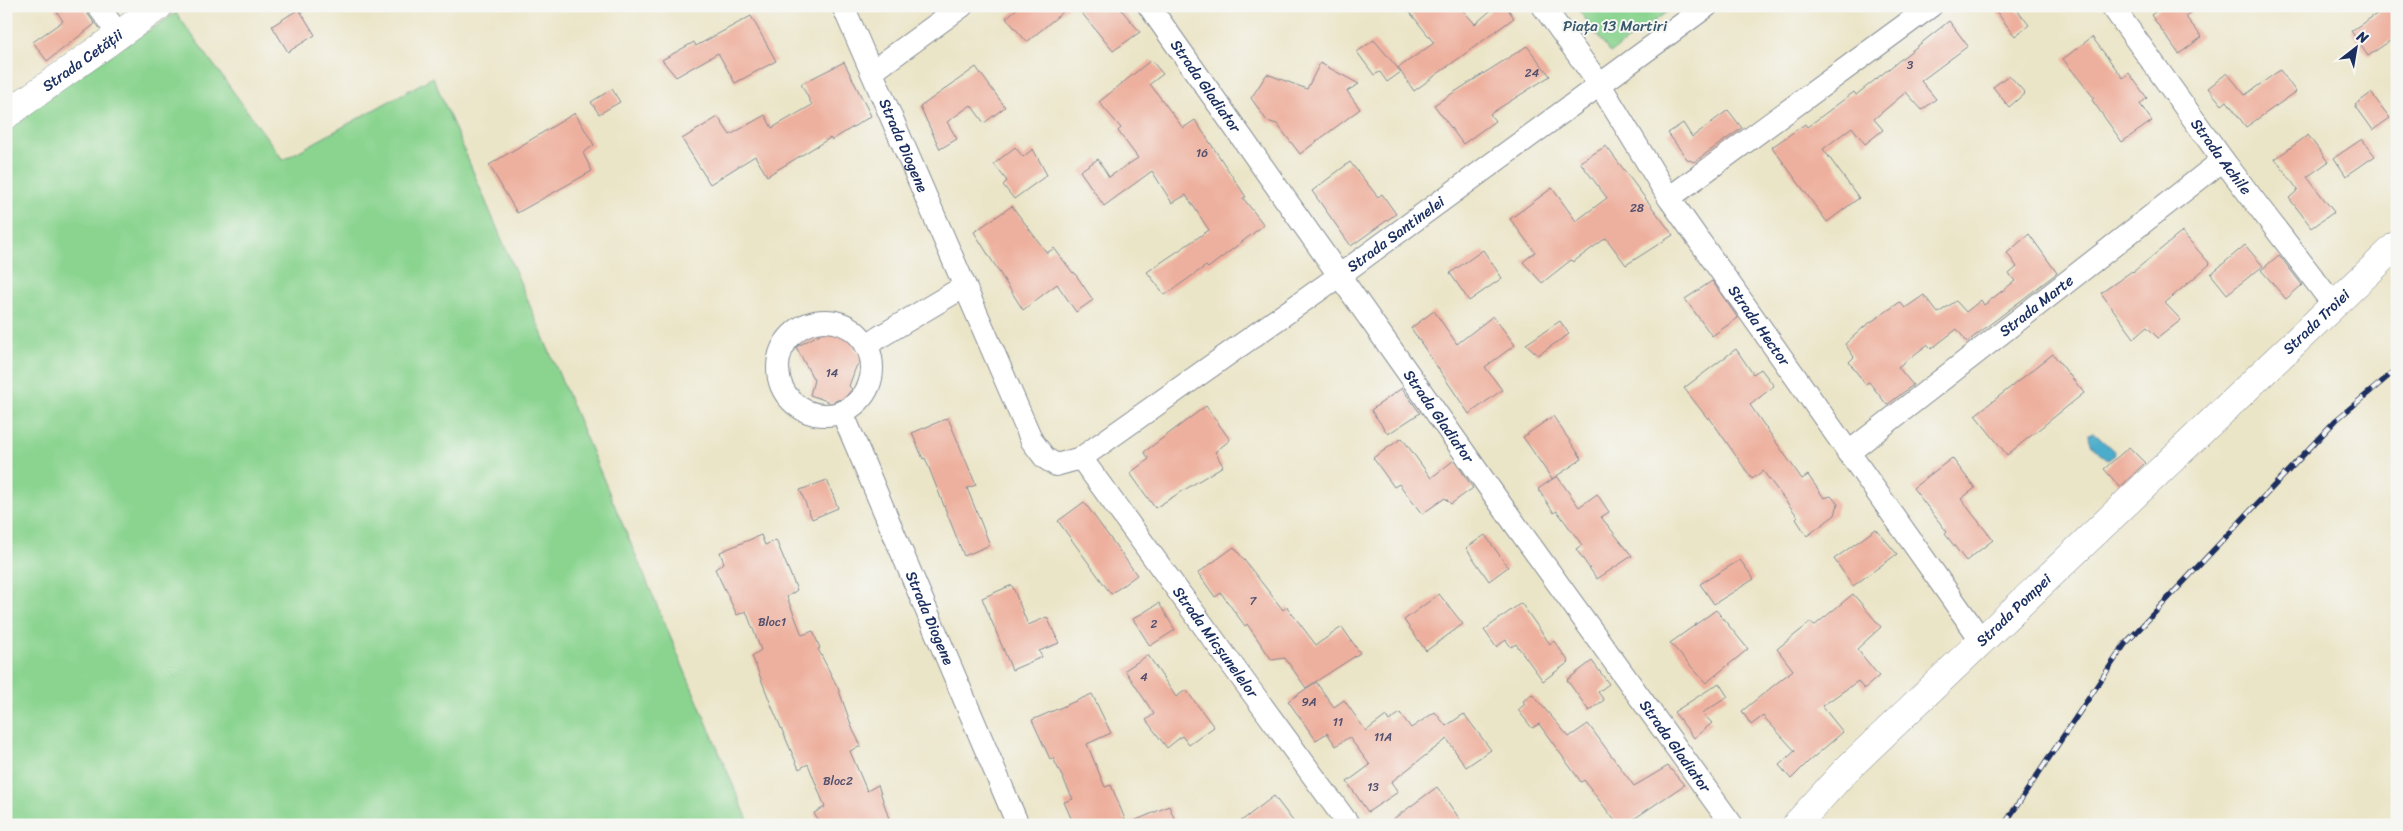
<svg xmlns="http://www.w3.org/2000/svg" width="2403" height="831" font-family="Sriracha,sans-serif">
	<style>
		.green { fill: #8bd490; stroke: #538277 }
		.water { fill: #4cadcb; stroke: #346e94 }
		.building { fill: #eeb09e }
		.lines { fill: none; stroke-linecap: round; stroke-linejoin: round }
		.street-casing { stroke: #838a93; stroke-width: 24 }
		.secondary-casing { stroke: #838a93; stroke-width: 29 }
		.street { stroke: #fff; stroke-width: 22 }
		.secondary { stroke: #fff; stroke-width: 28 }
		.rail-casing { stroke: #1b2f5e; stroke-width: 5.5 }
		.rail { stroke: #f6f6f2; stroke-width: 4; stroke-dasharray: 11; stroke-linecap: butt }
		.labels { text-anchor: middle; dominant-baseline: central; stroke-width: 4; stroke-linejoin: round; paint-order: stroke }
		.number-label { font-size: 12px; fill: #504f6e }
		.park-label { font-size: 15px; fill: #37586a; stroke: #f6f6f2 }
		.street-label { font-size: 15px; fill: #1b2f5e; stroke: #f6f6f2 }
	</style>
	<rect width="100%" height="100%" fill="#f6f6f2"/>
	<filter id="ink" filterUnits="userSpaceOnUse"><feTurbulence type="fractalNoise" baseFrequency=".02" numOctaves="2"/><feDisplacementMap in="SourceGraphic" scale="10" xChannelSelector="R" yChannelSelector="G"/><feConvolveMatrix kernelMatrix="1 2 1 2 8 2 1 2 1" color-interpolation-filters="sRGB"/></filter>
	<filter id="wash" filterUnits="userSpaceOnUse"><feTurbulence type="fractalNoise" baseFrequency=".0096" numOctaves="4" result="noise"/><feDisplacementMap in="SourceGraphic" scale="20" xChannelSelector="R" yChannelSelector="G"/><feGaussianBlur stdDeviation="1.12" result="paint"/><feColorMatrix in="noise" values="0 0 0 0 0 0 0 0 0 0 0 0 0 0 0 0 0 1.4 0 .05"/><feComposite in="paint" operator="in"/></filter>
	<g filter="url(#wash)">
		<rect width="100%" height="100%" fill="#ebe5c8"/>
		<g class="green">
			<polygon points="1576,6 1675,6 1610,53"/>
			<polygon points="176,13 283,160 433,77 750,825 6,825 6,125 23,111"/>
		</g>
		<path class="water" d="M2093,432L2114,451L2115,455L2108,460C2099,454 2089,446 2089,434Z"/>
		<g id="blocks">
			<g class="building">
				<polygon points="53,6 82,6 95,24 47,61 33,42 63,21"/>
				<polygon points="1020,6 1070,6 1027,42 1006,18"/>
				<polygon points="1076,6 1118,6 1140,32 1113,51"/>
				<polygon points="1405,6 1459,6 1475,24 1496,6 1506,6 1514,18 1414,91 1398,68 1434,43"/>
				<polygon points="1992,6 2014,6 2029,25 2015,36"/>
				<polygon points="2163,6 2200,6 2185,16 2202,37 2179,54 2151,15"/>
				<polygon points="2387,7 2397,21 2397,36 2368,56 2351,31"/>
				<polygon points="299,9 315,35 288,52 272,26"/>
				<polygon points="751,16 776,61 735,83 718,53 676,77 662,60 694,42 696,46"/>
				<polygon points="1949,21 1968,46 1921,81 1936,99 1922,110 1906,92 1874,119 1883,130 1865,144 1852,127 1823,149 1859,198 1827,222 1772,147 1805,124 1807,127 1854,92 1856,95"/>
				<polygon points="2092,37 2123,78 2129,73 2147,98 2140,104 2152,121 2122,142 2092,100 2094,98 2063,59"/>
				<polygon points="1374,40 1401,72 1387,82 1380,72 1374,75 1357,52"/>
				<polygon points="1527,46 1550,76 1490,114 1495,121 1463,144 1434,105"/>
				<polygon points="1151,60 1163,74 1150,84 1183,128 1195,120 1246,197 1243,198 1264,225 1208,268 1206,266 1165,295 1147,272 1209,230 1186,195 1172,203 1152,171 1104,206 1080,171 1098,159 1109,177 1138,158 1118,131 1121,128 1099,102"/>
				<polygon points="844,62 871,116 832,140 830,138 767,176 755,156 710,184 682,139 718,117 730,135 765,115 772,128 812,105 801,84"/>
				<polygon points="1320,63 1359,84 1347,91 1360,109 1300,154 1277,124 1267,121 1251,98 1267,74 1307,89"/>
				<polygon points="976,67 1005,107 984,123 971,105 947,122 957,139 940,149 920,107"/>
				<polygon points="2280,70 2296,92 2246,127 2227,101 2222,105 2208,88 2227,73 2245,95"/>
				<polygon points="2009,75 2025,93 2009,107 1993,87"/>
				<polygon points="612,89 620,102 599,114 591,102"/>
				<polygon points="2371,93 2390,118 2373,130 2355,105"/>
				<polygon points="1728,110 1742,128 1694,162 1687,159 1668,133 1683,123 1692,137"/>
				<polygon points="575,113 594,145 583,153 592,171 517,213 489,165"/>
				<polygon points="2308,135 2328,162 2307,177 2334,212 2312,228 2289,198 2298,190 2275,159"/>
				<polygon points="2362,139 2375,156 2346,176 2334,158"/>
				<polygon points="1606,146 1673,235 1626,265 1606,238 1573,262 1571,260 1542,283 1523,262 1535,252 1510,219 1552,188 1576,221 1607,198 1580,162"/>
				<polygon points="1015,147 1023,157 1033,149 1047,175 1014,199 1003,185 1007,181 994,164"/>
				<polygon points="1350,162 1378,197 1382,194 1396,214 1351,246 1312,191"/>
				<polygon points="1012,206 1047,253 1054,248 1073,273 1074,272 1093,300 1076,312 1057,284 1023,310 974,232"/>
				<polygon points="2182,232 2210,264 2165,303 2181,320 2158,338 2147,327 2134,338 2101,293 2132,271 2133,272"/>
				<polygon points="2029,234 2057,273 1967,342 1957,329 1931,349 1927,345 1898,367 1913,385 1887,405 1869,382 1865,384 1849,362 1854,357 1845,344 1865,326 1900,302 1905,308 1924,295 1938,313 1956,301 1966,312 1981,300 1984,305 2015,281 2009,274 2017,267 2007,253"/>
				<polygon points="2245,245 2263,266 2227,294 2211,274"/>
				<polygon points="1483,250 1502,278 1469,301 1450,273"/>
				<polygon points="2279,255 2302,285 2286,299 2261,270"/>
				<polygon points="1712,281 1738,318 1712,336 1685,299"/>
				<polygon points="1434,311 1457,344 1493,316 1515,345 1485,367 1502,390 1469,414 1411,328"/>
				<polygon points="1560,321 1569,334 1538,355 1526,344"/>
				<polygon points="833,327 854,341 855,351 863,357 856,367 849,386 852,389 844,399 837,400 831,404 827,401 810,395 814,380 796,347 820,334 816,329"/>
				<polygon points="1736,349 1753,374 1761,369 1774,386 1750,405 1802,479 1808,475 1824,498 1831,496 1838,504 1835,515 1807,536 1796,519 1798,517 1763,471 1752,479 1709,417 1708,419 1684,388"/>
				<polygon points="2053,354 2084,393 2007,455 1975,415"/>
				<polygon points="1402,388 1420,413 1388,434 1371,410"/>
				<polygon points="1206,406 1230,440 1215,452 1223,466 1155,508 1130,473 1149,459 1144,452"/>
				<polygon points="1553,416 1582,459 1552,479 1523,437"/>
				<polygon points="948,418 976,485 967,488 990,545 964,556 925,458 923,459 912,433"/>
				<polygon points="1402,438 1431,478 1454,460 1473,488 1451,504 1445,498 1422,514 1399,484 1394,487 1373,458"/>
				<polygon points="2129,447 2145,463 2120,487 2104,469"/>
				<polygon points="1952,458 1975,488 1961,499 1993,540 1966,561 1945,534 1947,532 1913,488"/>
				<polygon points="1557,476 1579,507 1597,494 1609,512 1601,517 1632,556 1597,579 1576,549 1582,545 1557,511 1554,513 1538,489"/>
				<polygon points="827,480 838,508 812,519 800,490"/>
				<polygon points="1084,502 1137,575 1111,594 1058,521"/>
				<polygon points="1876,529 1897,554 1853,586 1834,559"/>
				<polygon points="761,535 765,545 776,540 797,590 787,597 802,635 813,631 820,648 818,649 838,688 853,730 861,746 850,751 867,791 878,785 891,825 820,825 814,813 825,807 808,764 799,769 772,707 752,656 761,650 746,611 737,615 715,569 724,563 720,552"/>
				<polygon points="1485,535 1508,567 1489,581 1466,548"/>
				<polygon points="1234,547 1283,610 1287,607 1316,645 1342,627 1360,653 1306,688 1285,658 1272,660 1247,624 1245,626 1221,593 1215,597 1198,573"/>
				<polygon points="1740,560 1754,579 1714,604 1700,584"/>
				<polygon points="1012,585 1028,625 1047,617 1059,643 1039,651 1042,657 1012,670 982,598"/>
				<polygon points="1439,594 1463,624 1426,651 1404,620"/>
				<polygon points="1853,594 1881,627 1857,649 1879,676 1864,689 1858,681 1822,706 1843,732 1808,762 1791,779 1779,765 1795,751 1763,716 1751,725 1742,711 1793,670 1777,649 1811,622 1814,626"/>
				<polygon points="1159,603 1175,630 1150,646 1133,619"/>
				<polygon points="1521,603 1550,644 1554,641 1569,662 1543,681 1516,644 1511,647 1506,640 1496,647 1484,630"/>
				<polygon points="1716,610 1748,649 1706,683 1670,643"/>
				<polygon points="1148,655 1176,697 1186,690 1214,727 1189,745 1182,736 1167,748 1146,720 1154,714 1125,670"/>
				<polygon points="1592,661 1609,684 1598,692 1604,700 1589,711 1567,680"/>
				<polygon points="1316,682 1334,707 1344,700 1366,731 1386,716 1389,721 1400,713 1411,728 1435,712 1446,726 1464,714 1491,750 1466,767 1447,739 1391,782 1398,792 1368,812 1347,782 1370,765 1349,737 1336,746 1327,733 1316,740 1288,701"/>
				<polygon points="1719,683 1728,697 1702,713 1712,723 1694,738 1674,712"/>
				<polygon points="1092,694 1111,733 1087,744 1105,787 1111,785 1127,824 1169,806 1177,825 1074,825 1064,802 1073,799 1053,758 1050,759 1032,720"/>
				<polygon points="1532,694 1569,737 1588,724 1634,786 1668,766 1684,785 1625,825 1618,825 1584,780 1581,782 1539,724 1532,728 1518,710 1525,704 1523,701"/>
				<polygon points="1437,787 1464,825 1385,825"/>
				<polygon points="1274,796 1296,825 1236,825"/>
			</g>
		</g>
	</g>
	<g filter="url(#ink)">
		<use href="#blocks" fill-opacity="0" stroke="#838a93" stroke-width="1"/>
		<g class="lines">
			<g class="street-casing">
				<g id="street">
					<polyline points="98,6 119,35"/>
					<path id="s1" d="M843,6L1032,441L1045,458L1056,465L1081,458L1340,275L1707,6"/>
					<path id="s2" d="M1149,6L1502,506L1732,825"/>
					<path id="s3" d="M1543,6L1600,85L1669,198L1982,641"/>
					<path id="s4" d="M2112,6L2223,160L2333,304"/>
					<polyline points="873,71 962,6"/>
					<polyline points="1669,198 1931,6"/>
					<circle cx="825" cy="368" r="47"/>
					<polyline points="866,345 965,286"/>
					<path id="s5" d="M842,412L1018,825"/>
					<path id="s6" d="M1848,453L2223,160"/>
					<path id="s7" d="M1081,458L1349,825"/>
				</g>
			</g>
			<g class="secondary-casing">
				<g id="secondary">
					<path id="s8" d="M6,115L159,6"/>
					<path id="s9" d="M1796,825L1845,771L2397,245"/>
				</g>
			</g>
			<use href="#street" class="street"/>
			<use href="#secondary" class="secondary"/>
			<g class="rail-casing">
				<polyline id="rail" points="2004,825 2125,644 2336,420 2397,369"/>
			</g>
			<use href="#rail" class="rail"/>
		</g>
	</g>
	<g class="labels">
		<g class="number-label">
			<text x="1910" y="65">3</text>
			<text x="1532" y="73">24</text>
			<text x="1202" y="153">16</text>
			<text x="1637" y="208">28</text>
			<text x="832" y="373">14</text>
			<text x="1253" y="601">7</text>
			<text x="772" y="622">Bloc1</text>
			<text x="1154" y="624">2</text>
			<text x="1144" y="677">4</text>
			<text x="1309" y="702">9A</text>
			<text x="1338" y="722">11</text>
			<text x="1383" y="737">11A</text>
			<text x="838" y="781">Bloc2</text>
			<text x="1373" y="787">13</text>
		</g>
		<g class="park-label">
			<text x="1615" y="26">Piața 13 Martiri</text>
		</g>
		<g class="street-label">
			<text stroke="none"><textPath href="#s8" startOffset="94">Strada Cetății</textPath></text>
			<text stroke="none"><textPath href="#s2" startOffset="98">Strada Gladiator</textPath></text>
			<text stroke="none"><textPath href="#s1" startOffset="152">Strada Diogene</textPath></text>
			<text stroke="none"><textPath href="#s4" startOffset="186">Strada Achile</textPath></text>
			<text stroke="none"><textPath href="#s1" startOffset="921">Strada Santinelei</textPath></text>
			<text stroke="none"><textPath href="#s6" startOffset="239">Strada Marte</textPath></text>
			<text stroke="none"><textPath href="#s9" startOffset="724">Strada Troiei</textPath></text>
			<text stroke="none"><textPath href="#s3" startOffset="386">Strada Hector</textPath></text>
			<text stroke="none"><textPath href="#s2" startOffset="502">Strada Gladiator</textPath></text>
			<text stroke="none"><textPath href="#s9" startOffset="306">Strada Pompei</textPath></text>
			<text stroke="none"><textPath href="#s5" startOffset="224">Strada Diogene</textPath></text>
			<text stroke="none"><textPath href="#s7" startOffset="228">Strada Micșunelelor</textPath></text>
			<text stroke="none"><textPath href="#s2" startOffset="908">Strada Gladiator</textPath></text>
		</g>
	</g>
	<rect width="2403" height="831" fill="none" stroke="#f6f6f2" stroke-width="25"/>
	<g transform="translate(2356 48) rotate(31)" stroke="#f6f6f2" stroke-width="4" paint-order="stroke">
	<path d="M0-4L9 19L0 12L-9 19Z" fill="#1b2f5e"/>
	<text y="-8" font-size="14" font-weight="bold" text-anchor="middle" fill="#1b2f5e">N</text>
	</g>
</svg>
